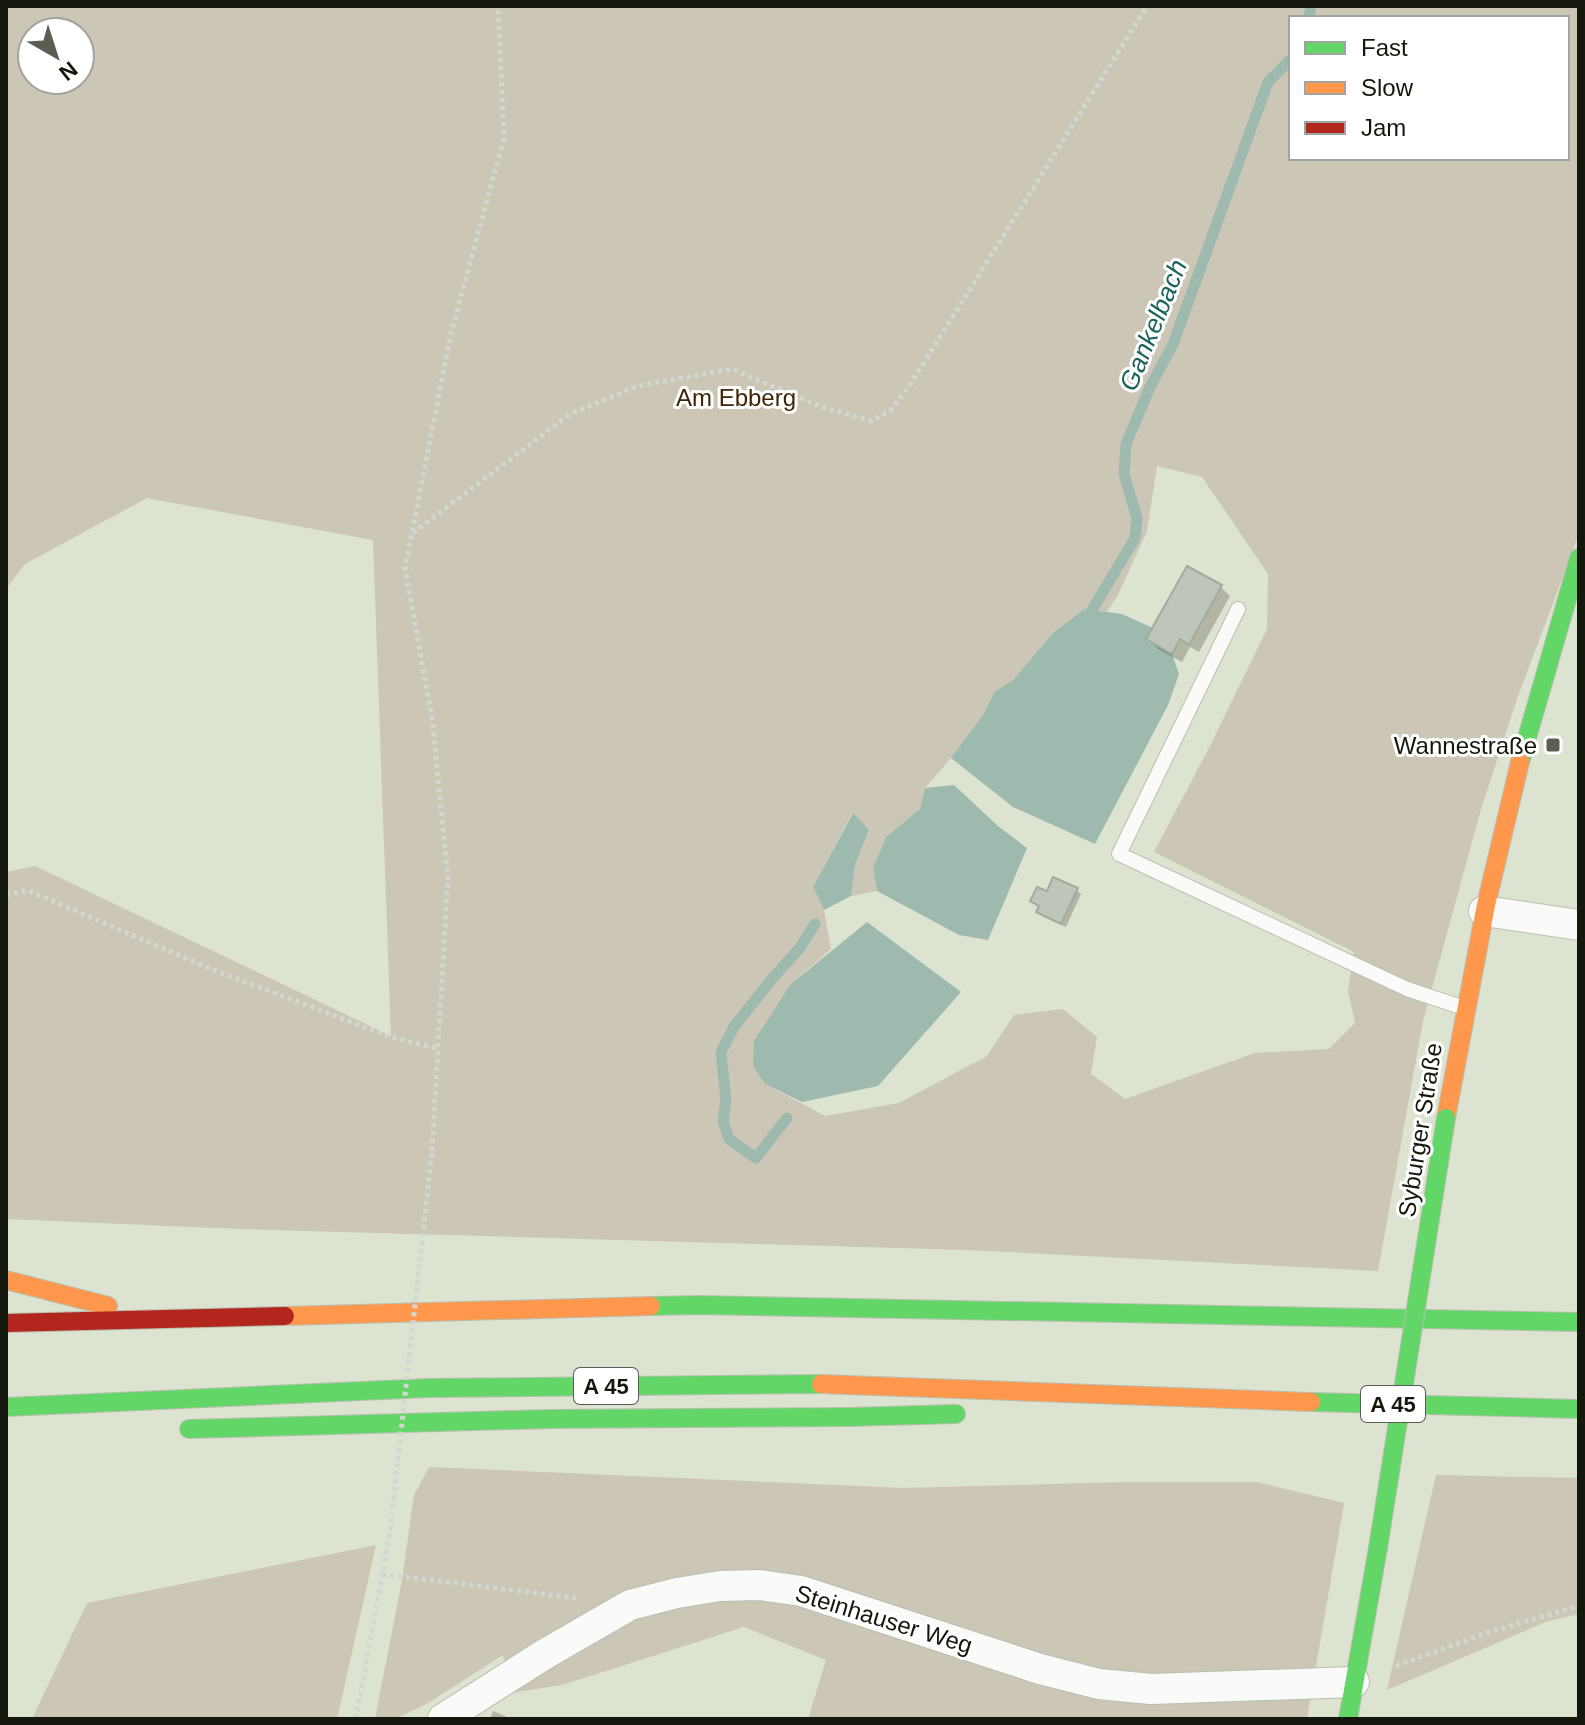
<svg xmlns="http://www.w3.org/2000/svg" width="1585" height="1725" font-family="Helvetica,sans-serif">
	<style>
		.green { fill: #cbc6b6; fill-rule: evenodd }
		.water { fill: #9ebaae }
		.shadow { fill: #0003 }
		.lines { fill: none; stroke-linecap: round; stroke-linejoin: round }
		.stream { stroke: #9ebaae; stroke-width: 11 }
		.building { fill: #bec6ba; stroke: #a3ab9e; stroke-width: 2 }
		.lane-casing { stroke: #b9bfb0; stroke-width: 16 }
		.street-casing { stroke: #b9bfb0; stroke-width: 32 }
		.fast-casing { stroke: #b9bfb0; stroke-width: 20 }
		.slow-casing { stroke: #b9bfb0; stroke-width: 20 }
		.jam-casing { stroke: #b9bfb0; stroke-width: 20 }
		.path { stroke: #d4d6d0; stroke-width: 5; stroke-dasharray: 4 4; stroke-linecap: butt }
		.lane { stroke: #fafbf8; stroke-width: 14 }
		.street { stroke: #fafbf8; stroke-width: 30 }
		.fast { stroke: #63d668; stroke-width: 18 }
		.slow { stroke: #ff974d; stroke-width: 18 }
		.jam { stroke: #b3261e; stroke-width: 18 }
		.fast-bridge-casing { stroke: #b9bfb0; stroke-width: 20; stroke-linecap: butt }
		.path-bridge { stroke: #d4d6d0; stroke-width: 5; stroke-dasharray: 4 4; stroke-linecap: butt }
		.fast-bridge { stroke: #63d668; stroke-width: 18 }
		.poi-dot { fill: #5a5f51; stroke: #fff; stroke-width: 3 }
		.labels { text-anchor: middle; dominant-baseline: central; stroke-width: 6; stroke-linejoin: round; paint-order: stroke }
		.shield { fill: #fff; stroke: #5a5d55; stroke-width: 2 }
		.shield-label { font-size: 22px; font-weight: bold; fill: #14180c }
		.park-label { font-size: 24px; fill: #3e2505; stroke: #fff }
		.poi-label { font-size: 24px; fill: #14180c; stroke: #fff; text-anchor: end }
		.street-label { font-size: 24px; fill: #14180c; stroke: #fff }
		.water-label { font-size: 26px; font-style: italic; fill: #1b6458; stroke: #fff }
	</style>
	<rect width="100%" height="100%" fill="#dce3d0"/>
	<g class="green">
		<path d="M6,6H1579V534L1517,699L1481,809L1423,1021L1378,1271L967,1250L240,1229L6,1219V872L35,866L391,1036L373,540L147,498L25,564L6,589ZM1291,18H1567V158H1291ZM32,32H80V80H32ZM1157,466L1202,477L1268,574L1267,629L1210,746L1154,852L1354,952L1348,991L1355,1023L1329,1049L1255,1053L1125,1099L1091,1074L1097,1037L1063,1009L1014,1015L987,1056L899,1103L825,1116L765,1084L754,1066L791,984L831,949L824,910L813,887L852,813L869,830L855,865L851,896L877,891L873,868L886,837L920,809L925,788L951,758L985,712L994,692L1013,680L1053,633L1084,609L1107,612L1118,595L1147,531Z"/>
		<polygon points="429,1467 902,1488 1126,1482 1257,1482 1344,1503 1307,1719 808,1719 826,1660 744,1627 562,1685 509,1693 503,1655 428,1703 395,1719 375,1719 402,1580 414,1495"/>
		<polygon points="1436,1475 1579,1478 1579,1614 1548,1621 1387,1690"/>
		<polygon points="376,1545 337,1719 32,1719 87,1603"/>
	</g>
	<g class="water">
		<polygon points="1084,609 1122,614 1153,628 1147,640 1172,654 1179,674 1168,705 1095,844 1013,807 951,758 985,712 994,692 1013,680 1053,633"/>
		<polygon points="954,785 998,826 1027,848 988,940 959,935 877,891 873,868 886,837 920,809 925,788"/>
		<polygon points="853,813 869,830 855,865 851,896 824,910 813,887"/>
		<polygon points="867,922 961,992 878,1086 802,1102 765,1084 753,1066 754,1041 791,984"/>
	</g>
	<g class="shadow">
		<polygon points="1221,587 1230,596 1199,652 1190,647 1182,662 1158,649 1149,639"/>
		<polygon points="1076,890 1081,894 1066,927 1042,916 1038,912 1041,907 1033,901 1048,894"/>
		<polygon points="493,1711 512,1719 490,1719"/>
	</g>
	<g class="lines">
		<g class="stream">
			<polyline points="1309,18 1311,6"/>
			<polyline points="1092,610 1135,538 1137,518 1124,474 1126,444 1150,387 1173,344 1268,82 1291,59"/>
			<polyline points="787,1118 756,1158 729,1139 723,1121 726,1100 721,1052 734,1027 771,980 799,949 815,924"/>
		</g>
	</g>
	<g class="building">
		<polygon points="1187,566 1222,585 1189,645 1180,639 1172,654 1146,639"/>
		<polygon points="1053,877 1078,888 1061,924 1036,912 1039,906 1030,901 1037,887 1047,891"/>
	</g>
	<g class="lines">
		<g class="lane-casing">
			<polyline id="lane" points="1238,609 1119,854 1407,989 1464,1008"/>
		</g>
		<g class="street-casing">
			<g id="street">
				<polyline points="1484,911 1579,925"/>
				<polyline points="443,1719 545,1654 630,1605 677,1593 720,1586 760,1585 801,1591 1040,1669 1099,1684 1151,1689 1354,1682"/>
			</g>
		</g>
		<g class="fast-casing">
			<g id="fast">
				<polyline points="1520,762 1579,558"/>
				<polyline points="651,1306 700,1305 1579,1322"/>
				<polyline points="1311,1402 1579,1409"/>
				<polyline points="6,1407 429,1388 821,1384"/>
				<polyline points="189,1429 550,1419 849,1417 956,1414"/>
				<polyline points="1348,1719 1378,1548"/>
			</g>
		</g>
		<g class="slow-casing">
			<g id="slow">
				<polyline points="1446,1118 1486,905 1520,762"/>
				<polyline points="6,1280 108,1306"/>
				<polyline points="285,1316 651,1306"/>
				<polyline points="821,1384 1311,1402"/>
			</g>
		</g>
		<g class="jam-casing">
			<polyline id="jam" points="6,1323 285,1316"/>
		</g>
		<g class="path">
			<polyline points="413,533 570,414 638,386 732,369 822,407 871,421 891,410 910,385 1147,6"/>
			<polyline points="6,895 27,890 211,969 391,1037 436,1048"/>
			<polyline points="432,1151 448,877 432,718 405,568 451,333 504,138 498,6"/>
			<polyline points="382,1574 576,1598"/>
			<polyline points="1396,1666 1486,1633 1579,1606"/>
			<polyline points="356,1719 390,1531"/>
		</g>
		<use href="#lane" class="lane"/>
		<use href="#street" class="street"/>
		<use href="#fast" class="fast"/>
		<use href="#slow" class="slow"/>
		<use href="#jam" class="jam"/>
		<g class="fast-bridge-casing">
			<polyline id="fast-bridge" points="1378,1548 1446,1118"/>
		</g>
		<polyline class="path-bridge" points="390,1531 432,1151"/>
		<use href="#fast-bridge" class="fast-bridge"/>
	</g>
	<rect class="poi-dot" x="1545" y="737" width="16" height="16" rx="4"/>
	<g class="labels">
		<g class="shield">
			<rect x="574" y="1368" width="64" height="36" rx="6"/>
			<rect x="1361" y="1386" width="64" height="36" rx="6"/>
		</g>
		<g class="shield-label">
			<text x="606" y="1386">A 45</text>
			<text x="1393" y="1404">A 45</text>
		</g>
		<g class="park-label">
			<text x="736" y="397">Am Ebberg</text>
		</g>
		<g class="poi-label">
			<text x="1537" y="745">Wannestraße</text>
		</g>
		<g class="street-label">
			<text transform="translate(1420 1130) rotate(-81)">Syburger Straße</text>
			<text transform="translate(884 1619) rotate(17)">Steinhauser Weg</text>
		</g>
		<g class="water-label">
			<text transform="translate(1153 325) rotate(-68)">Gankelbach</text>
		</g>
	</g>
	<rect width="1585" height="1725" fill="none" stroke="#14180c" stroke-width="16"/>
	<rect x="1289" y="16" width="280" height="144" fill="#ffffff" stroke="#a1a39e" stroke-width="2"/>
	<rect x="1305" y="42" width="40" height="12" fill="#63d668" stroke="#a1a39e" stroke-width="2"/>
	<text x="1361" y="56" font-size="24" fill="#14180c">Fast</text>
	<rect x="1305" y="82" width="40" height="12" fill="#ff974d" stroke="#a1a39e" stroke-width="2"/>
	<text x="1361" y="96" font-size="24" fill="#14180c">Slow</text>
	<rect x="1305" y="122" width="40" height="12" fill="#b3261e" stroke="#a1a39e" stroke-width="2"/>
	<text x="1361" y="136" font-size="24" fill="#14180c">Jam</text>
	<g transform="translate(56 56) rotate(141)"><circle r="38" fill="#ffffff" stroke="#a1a39e" stroke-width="2"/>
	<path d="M0-6L14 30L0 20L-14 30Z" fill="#5a5f51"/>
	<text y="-12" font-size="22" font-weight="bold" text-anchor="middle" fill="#14180c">N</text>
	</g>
</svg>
